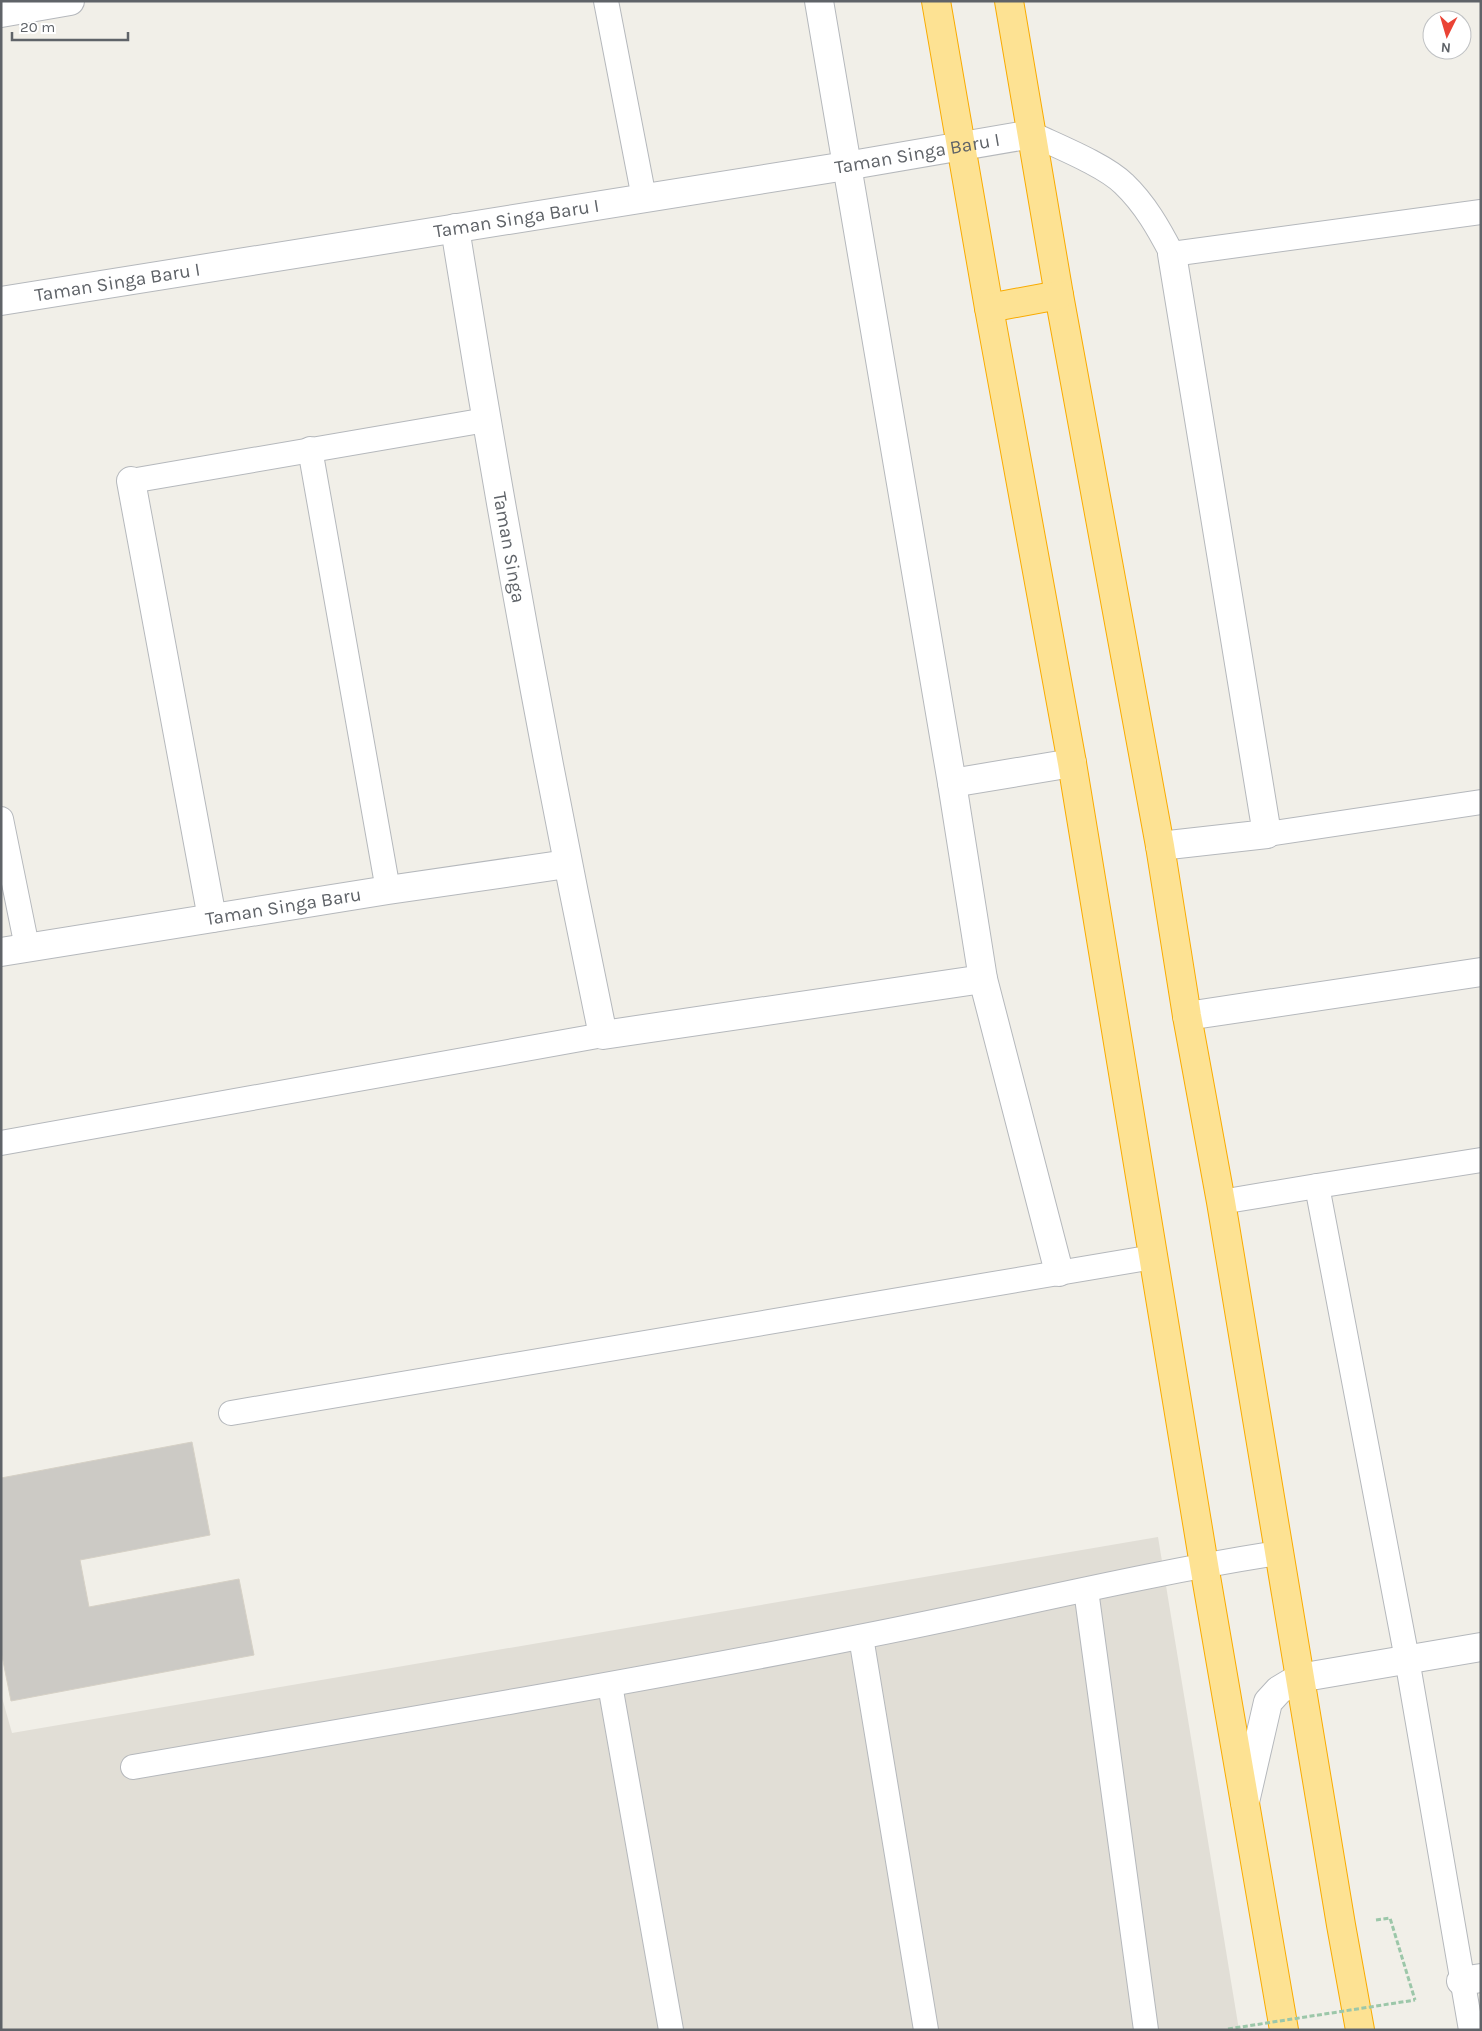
<svg xmlns="http://www.w3.org/2000/svg" width="1482" height="2031" font-family="Karla,sans-serif">
	<style>
		.education { fill: #e1ded6 }
		.building { fill: #cccac5; stroke: #d6d1c6 }
		.lines { fill: none; stroke-linecap: round; stroke-linejoin: round }
		.lane-casing { stroke: #b5b8bc; stroke-width: 26 }
		.street-casing { stroke: #b5b8bc; stroke-width: 30 }
		.highway-casing { stroke: #f9ab00; stroke-width: 30 }
		.path { stroke: #9cc7a9; stroke-width: 3; stroke-dasharray: 5 2.5; stroke-linecap: butt }
		.lane { stroke: #fff; stroke-width: 24 }
		.street { stroke: #fff; stroke-width: 28 }
		.highway { stroke: #fde293; stroke-width: 28 }
		.path-bridge { stroke: #9cc7a9; stroke-width: 3; stroke-dasharray: 5 2.5; stroke-linecap: butt }
		.labels { text-anchor: middle; dominant-baseline: central; stroke-width: 4.5; stroke-linejoin: round; paint-order: stroke }
		.street-label { font-size: 19px; fill: #5f6368; stroke: #fff }
	</style>
	<rect width="100%" height="100%" fill="#f1efe8"/>
	<polygon class="education" points="1158,1537 1239,2030 1,2030 1,1694 12,1733"/>
	<polygon class="building" points="192,1442 210,1535 80,1560 89,1607 239,1579 254,1655 11,1701 1,1651 1,1478"/>
	<g class="lines">
		<g class="lane-casing">
			<g id="lane">
				<polyline points="606,1 644,198"/>
				<path d="M1032,134C1057,146 1105,165 1124,184C1145,204 1159,229 1172,254L1481,212"/>
				<polyline points="310,449 388,890"/>
				<polyline points="131,481 486,420"/>
				<polyline points="1,819 27,947"/>
				<polyline points="1267,834 1481,802"/>
				<polyline points="1,1143 603,1035"/>
				<polyline points="1317,1186 1481,1160"/>
				<polyline points="1221,1202 1317,1186 1407,1659 1471,2030"/>
				<polyline points="231,1413 1153,1257"/>
				<polyline points="1086,1590 1146,2030"/>
				<polyline points="861,1637 926,2030"/>
				<polyline points="610,1685 671,2030"/>
				<path d="M133,1767C376,1725 618,1685 859,1637C999,1610 1137,1575 1278,1553"/>
			</g>
		</g>
		<g class="street-casing">
			<g id="street">
				<polyline points="819,1 952,783 983,979 1059,1272"/>
				<polyline points="1,13 70,1"/>
				<path id="s1" d="M455,228C498,498 547,767 603,1035L983,979"/>
				<path id="s2" d="M1,301L846,166L1032,134"/>
				<polyline points="131,481 212,918"/>
				<polyline points="952,783 1072,763"/>
				<polyline points="1160,846 1267,834 1172,254"/>
				<path id="s3" d="M1,952L388,890L567,864"/>
				<polyline points="1187,1016 1481,972"/>
				<polyline points="1245,1802 1268,1702 1279,1690 1299,1678 1481,1647"/>
				<polyline points="1461,1981 1481,1978"/>
			</g>
		</g>
		<g class="highway-casing">
			<g id="highway">
				<polyline points="936,1 989,308 1072,763 1204,1565 1284,2030"/>
				<polyline points="1009,1 1059,295 1160,846 1187,1016 1221,1202 1341,1925 1360,2030"/>
				<polyline points="989,308 1059,295"/>
			</g>
		</g>
		<g class="path">
			<polyline points="1376,1920 1390,1918 1415,2000"/>
			<polyline points="1228,2029 1228,2030"/>
		</g>
		<use href="#lane" class="lane"/>
		<use href="#street" class="street"/>
		<use href="#highway" class="highway"/>
		<polyline class="path-bridge" points="1228,2029 1415,2000"/>
	</g>
	<g class="labels">
		<g class="street-label">
			<text stroke="none"><textPath href="#s2" startOffset="928">Taman Singa Baru I</textPath></text>
			<text stroke="none"><textPath href="#s2" startOffset="522">Taman Singa Baru I</textPath></text>
			<text stroke="none"><textPath href="#s2" startOffset="118">Taman Singa Baru I</textPath></text>
			<text stroke="none"><textPath href="#s1" startOffset="324">Taman Singa</textPath></text>
			<text stroke="none"><textPath href="#s3" startOffset="286">Taman Singa Baru</textPath></text>
		</g>
	</g>
	<rect width="1482" height="2031" fill="none" stroke="#5f6368" stroke-width="5"/>
	<g transform="translate(1447 35) rotate(185)"><circle r="24" fill="#ffffff" stroke="#bfc1c3"/>
	<path d="M0-4L9 19L0 12L-9 19Z" fill="#ea4335"/>
	<text y="-8" font-size="14" font-weight="bold" text-anchor="middle" fill="#5f6368">N</text>
	</g>
	<path d="M12 32v8h116v-8" fill="none" stroke="#5f6368" stroke-width="2.5"/>
	<text x="20" y="32" font-size="15" fill="#5f6368" stroke="#ffffff" stroke-width="4" paint-order="stroke">20 m</text>
</svg>
